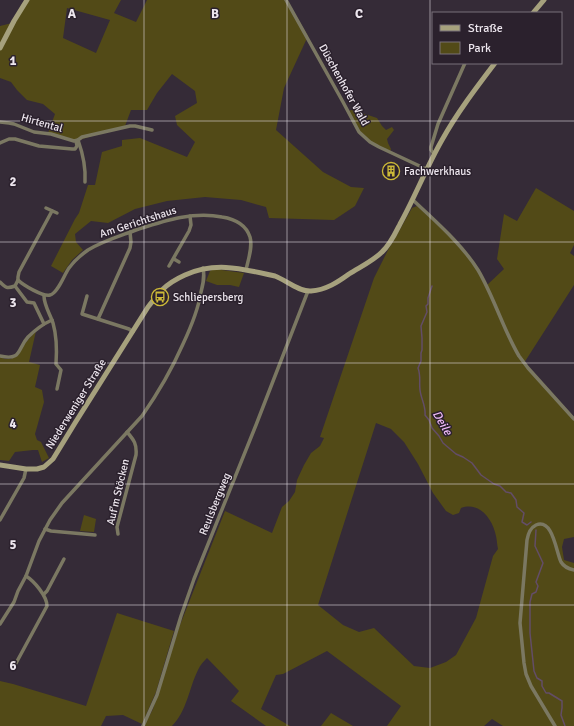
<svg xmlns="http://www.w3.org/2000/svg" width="574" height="726" font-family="Signika,sans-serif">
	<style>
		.green { fill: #524a17; fill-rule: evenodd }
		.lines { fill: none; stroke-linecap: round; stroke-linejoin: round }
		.stream { stroke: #634d67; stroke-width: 1.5 }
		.street { stroke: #7b7862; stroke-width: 3.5 }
		.secondary { stroke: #a6a17d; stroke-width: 5 }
		.grid { fill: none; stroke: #ede6ee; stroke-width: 1; stroke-opacity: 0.55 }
		.labels { text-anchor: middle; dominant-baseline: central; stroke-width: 3; stroke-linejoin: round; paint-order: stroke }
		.street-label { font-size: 11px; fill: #ede6ee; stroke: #2b212d }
		.poi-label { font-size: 11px; fill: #ede6ee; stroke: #2b212d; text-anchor: start }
		.water-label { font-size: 12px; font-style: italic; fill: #efbaf8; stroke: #2b212d }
		.grid-label { font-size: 13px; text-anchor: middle; font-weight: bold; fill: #ede6ee; stroke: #2b212d; stroke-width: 3; stroke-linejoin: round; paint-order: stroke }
	</style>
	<rect width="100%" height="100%" fill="#352b37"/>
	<g class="green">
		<path d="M26,0H121L114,13L136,22L147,0H287L308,36L284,88L276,130L323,172L351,187L364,188L355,206L334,220L269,218L266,207L241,200L205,197L167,201L135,209L108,223L91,221L75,234L76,242L83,250L72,260L63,273L51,266L75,219L79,213L88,185H95L102,152L122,146V140L140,138L187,157L195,142L177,125L175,116L197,103L195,91L172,74L157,93L147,110H131L125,126L76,141L48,133L55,114L43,104L27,100L17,90L11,82L0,78V26L12,23ZM67,8L110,20L96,53L63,38Z"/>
		<polygon points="351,110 356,111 377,118 382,126 386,130 392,127 394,130 387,139 388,143 391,149 390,152 379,147 361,134 349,111"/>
		<path d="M536,188L574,211V245L570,253L574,256V285L524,363L574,419V537L564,539L562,547L564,560L574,563V726H503L492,719L484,726H387L401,706L327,651L283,674L276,675L261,709L290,726H266L231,701L239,691L207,658C204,661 200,665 198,670C189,688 187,711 172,726H144L153,709L180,625L225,511L272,533L282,507L289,501L295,492L297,480L304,465L311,453L320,446L324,438L320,437L374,278L389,248L393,242L412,208L417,206L451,237L467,254L486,286L504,269L497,259L504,214L517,221ZM376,423L391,429L404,442L418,464L433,493L446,511L453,515L459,513L461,508C480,501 493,520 496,536C497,540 497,545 498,549L493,556L476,618L456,655L446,662L430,668L414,666L374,628L359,632L343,625L318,605Z"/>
		<polygon points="214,269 244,273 239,287 230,285 217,285 206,281 210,271"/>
		<polygon points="36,331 29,362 40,365 35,387 42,390 44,402 35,434 37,440 41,442 49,458 42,462 38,450 33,450 15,452 9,461 0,460 0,357 5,359 11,359"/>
		<polygon points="84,515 96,519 94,532 80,531"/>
		<polygon points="117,613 174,631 156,692 142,724 123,715 106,716 101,726 0,726 0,681 13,684 86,706"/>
		<polygon points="331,713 353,726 321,726"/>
	</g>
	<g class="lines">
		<g class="stream">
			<path d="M432,286L428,298V304L426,306L427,312L421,326L422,338V350L421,353V361L418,368C421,376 419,382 420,390C421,399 426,406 425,415L429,420L432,428L439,436L443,443L456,454L463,457L472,463L481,475L494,484L500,486L506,492L511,493L516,500L517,507L524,513L522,522L527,525L531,522"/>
			<polyline points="536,530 535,546 543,563 536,582 538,586 536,592 532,594 530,602 530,633 534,671 537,678 542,681 542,686 546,693 549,693 562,701 562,708 561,715 565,726"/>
		</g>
		<g class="street">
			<polyline points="286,0 343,102 359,132 370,142 379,147 426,169"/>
			<polyline points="0,122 9,123 14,124 34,132 51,134 74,141 78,140 82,137 130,126 135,126 152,130"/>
			<path d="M78,140C83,154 86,167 85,182"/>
			<polyline points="0,143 9,139 15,139 39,146 72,149 75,149 77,146 76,141"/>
			<polyline points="434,154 431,150 431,147 438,124 465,63"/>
			<path d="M413,200C436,222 461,243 478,270C494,297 503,329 519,356L528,368L574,419"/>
			<polyline points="46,208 57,213"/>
			<polyline points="174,259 179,262"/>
			<polyline points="169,266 189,231 191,225 190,216"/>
			<polyline points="18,280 18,277 19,272 52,211"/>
			<path d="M0,282C6,288 7,289 15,286L18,280C23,285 43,297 50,295C58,293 64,275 69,268C74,261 81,255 88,250C103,241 120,236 136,230C164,221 193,211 222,217C235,219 246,225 250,237C253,247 248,260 246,270"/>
			<polyline points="15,286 27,302 34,303 44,324"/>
			<path d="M44,296C44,305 50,314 53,323C57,337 57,350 56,364L61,370L57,389"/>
			<polyline points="87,296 82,314 129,329 133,332"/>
			<polyline points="98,319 130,248 131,242 130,232"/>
			<path d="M0,356C22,361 17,349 28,337C35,330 43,324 52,320"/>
			<polyline points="0,520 24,478 26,469"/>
			<polyline points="45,529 51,531 95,535"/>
			<path d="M118,534L117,527L136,455C137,444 134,440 127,432"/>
			<polyline points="44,594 47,591 64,559"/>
			<path d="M0,624L14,602L18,591L26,576L39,541L50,520L62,503L142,416C158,393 172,369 183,344C191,327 198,311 201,292C203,284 205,277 203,268"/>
			<path d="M15,665L47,606C47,596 34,581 26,576"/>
			<polyline points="143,726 157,695 181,616 194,579 256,425 308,291"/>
			<path d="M555,726L531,686L526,674L524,663L520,623L527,540C528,534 530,528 536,525C553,518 556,552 561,562C564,567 569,569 574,570"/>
		</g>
		<g class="secondary">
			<polyline points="533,13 544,0"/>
			<polyline points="0,48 14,21 27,0"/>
			<path d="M0,465L26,469H37L44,467L53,459L75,423L148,307C153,301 157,295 162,290C168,284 176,279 185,275C216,261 243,269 275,276C286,280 299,292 311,291C326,290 338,282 349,274C360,267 373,261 382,252C390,245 395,234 400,224C415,197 426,168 442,140C457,113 476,88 495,63"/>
		</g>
	</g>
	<path class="grid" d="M144,0V726M287,0V726M430,0V726M0,121H574M0,242H574M0,363H574M0,484H574M0,605H574"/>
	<defs>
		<g id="building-ring" transform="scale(0.9)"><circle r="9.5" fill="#2b212d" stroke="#ccb938" stroke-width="1.5"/><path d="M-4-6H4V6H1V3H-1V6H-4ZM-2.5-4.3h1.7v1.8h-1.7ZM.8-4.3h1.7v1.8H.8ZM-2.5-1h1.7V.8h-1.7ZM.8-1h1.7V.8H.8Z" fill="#ccb938"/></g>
		<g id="bus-ring" transform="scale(0.9)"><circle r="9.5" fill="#2b212d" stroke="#ccb938" stroke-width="1.5"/><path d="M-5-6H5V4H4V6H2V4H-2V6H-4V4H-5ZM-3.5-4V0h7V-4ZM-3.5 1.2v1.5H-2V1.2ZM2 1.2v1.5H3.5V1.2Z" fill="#ccb938"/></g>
	</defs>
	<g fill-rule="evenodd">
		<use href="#building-ring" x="391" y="171"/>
		<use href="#bus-ring" x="160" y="297"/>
	</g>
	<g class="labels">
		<g class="street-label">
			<text transform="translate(344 85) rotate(61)">Düschenhofer Wald</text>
			<text transform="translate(42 123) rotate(16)">Hirtental</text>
			<text transform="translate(138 222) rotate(-18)">Am Gerichtshaus</text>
			<text transform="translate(76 404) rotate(-58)">Niederweniger Straße</text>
			<text transform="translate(118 492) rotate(-77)">Auf'm Stöcken</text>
			<text transform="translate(215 504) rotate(-68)">Reulsbergweg</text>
		</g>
		<g class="poi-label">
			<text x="404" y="171">Fachwerkhaus</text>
			<text x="173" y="297">Schliepersberg</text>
		</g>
		<g class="water-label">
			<text transform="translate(442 423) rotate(59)">Deile</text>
		</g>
	</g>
	<g class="grid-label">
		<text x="72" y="18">A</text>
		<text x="215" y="18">B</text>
		<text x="359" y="18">C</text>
		<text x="13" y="65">1</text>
		<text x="13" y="186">2</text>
		<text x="13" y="307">3</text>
		<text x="13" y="428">4</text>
		<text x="13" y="549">5</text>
		<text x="13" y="670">6</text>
	</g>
	<rect x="432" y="12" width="130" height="52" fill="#2b212d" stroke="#79707a"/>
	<rect x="440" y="25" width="20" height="6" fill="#a6a17d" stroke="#79707a"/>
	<text x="468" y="32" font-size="12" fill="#ede6ee">Straße</text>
	<rect x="440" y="42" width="20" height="12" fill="#524a17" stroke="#79707a"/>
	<text x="468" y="52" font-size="12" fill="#ede6ee">Park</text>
</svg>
